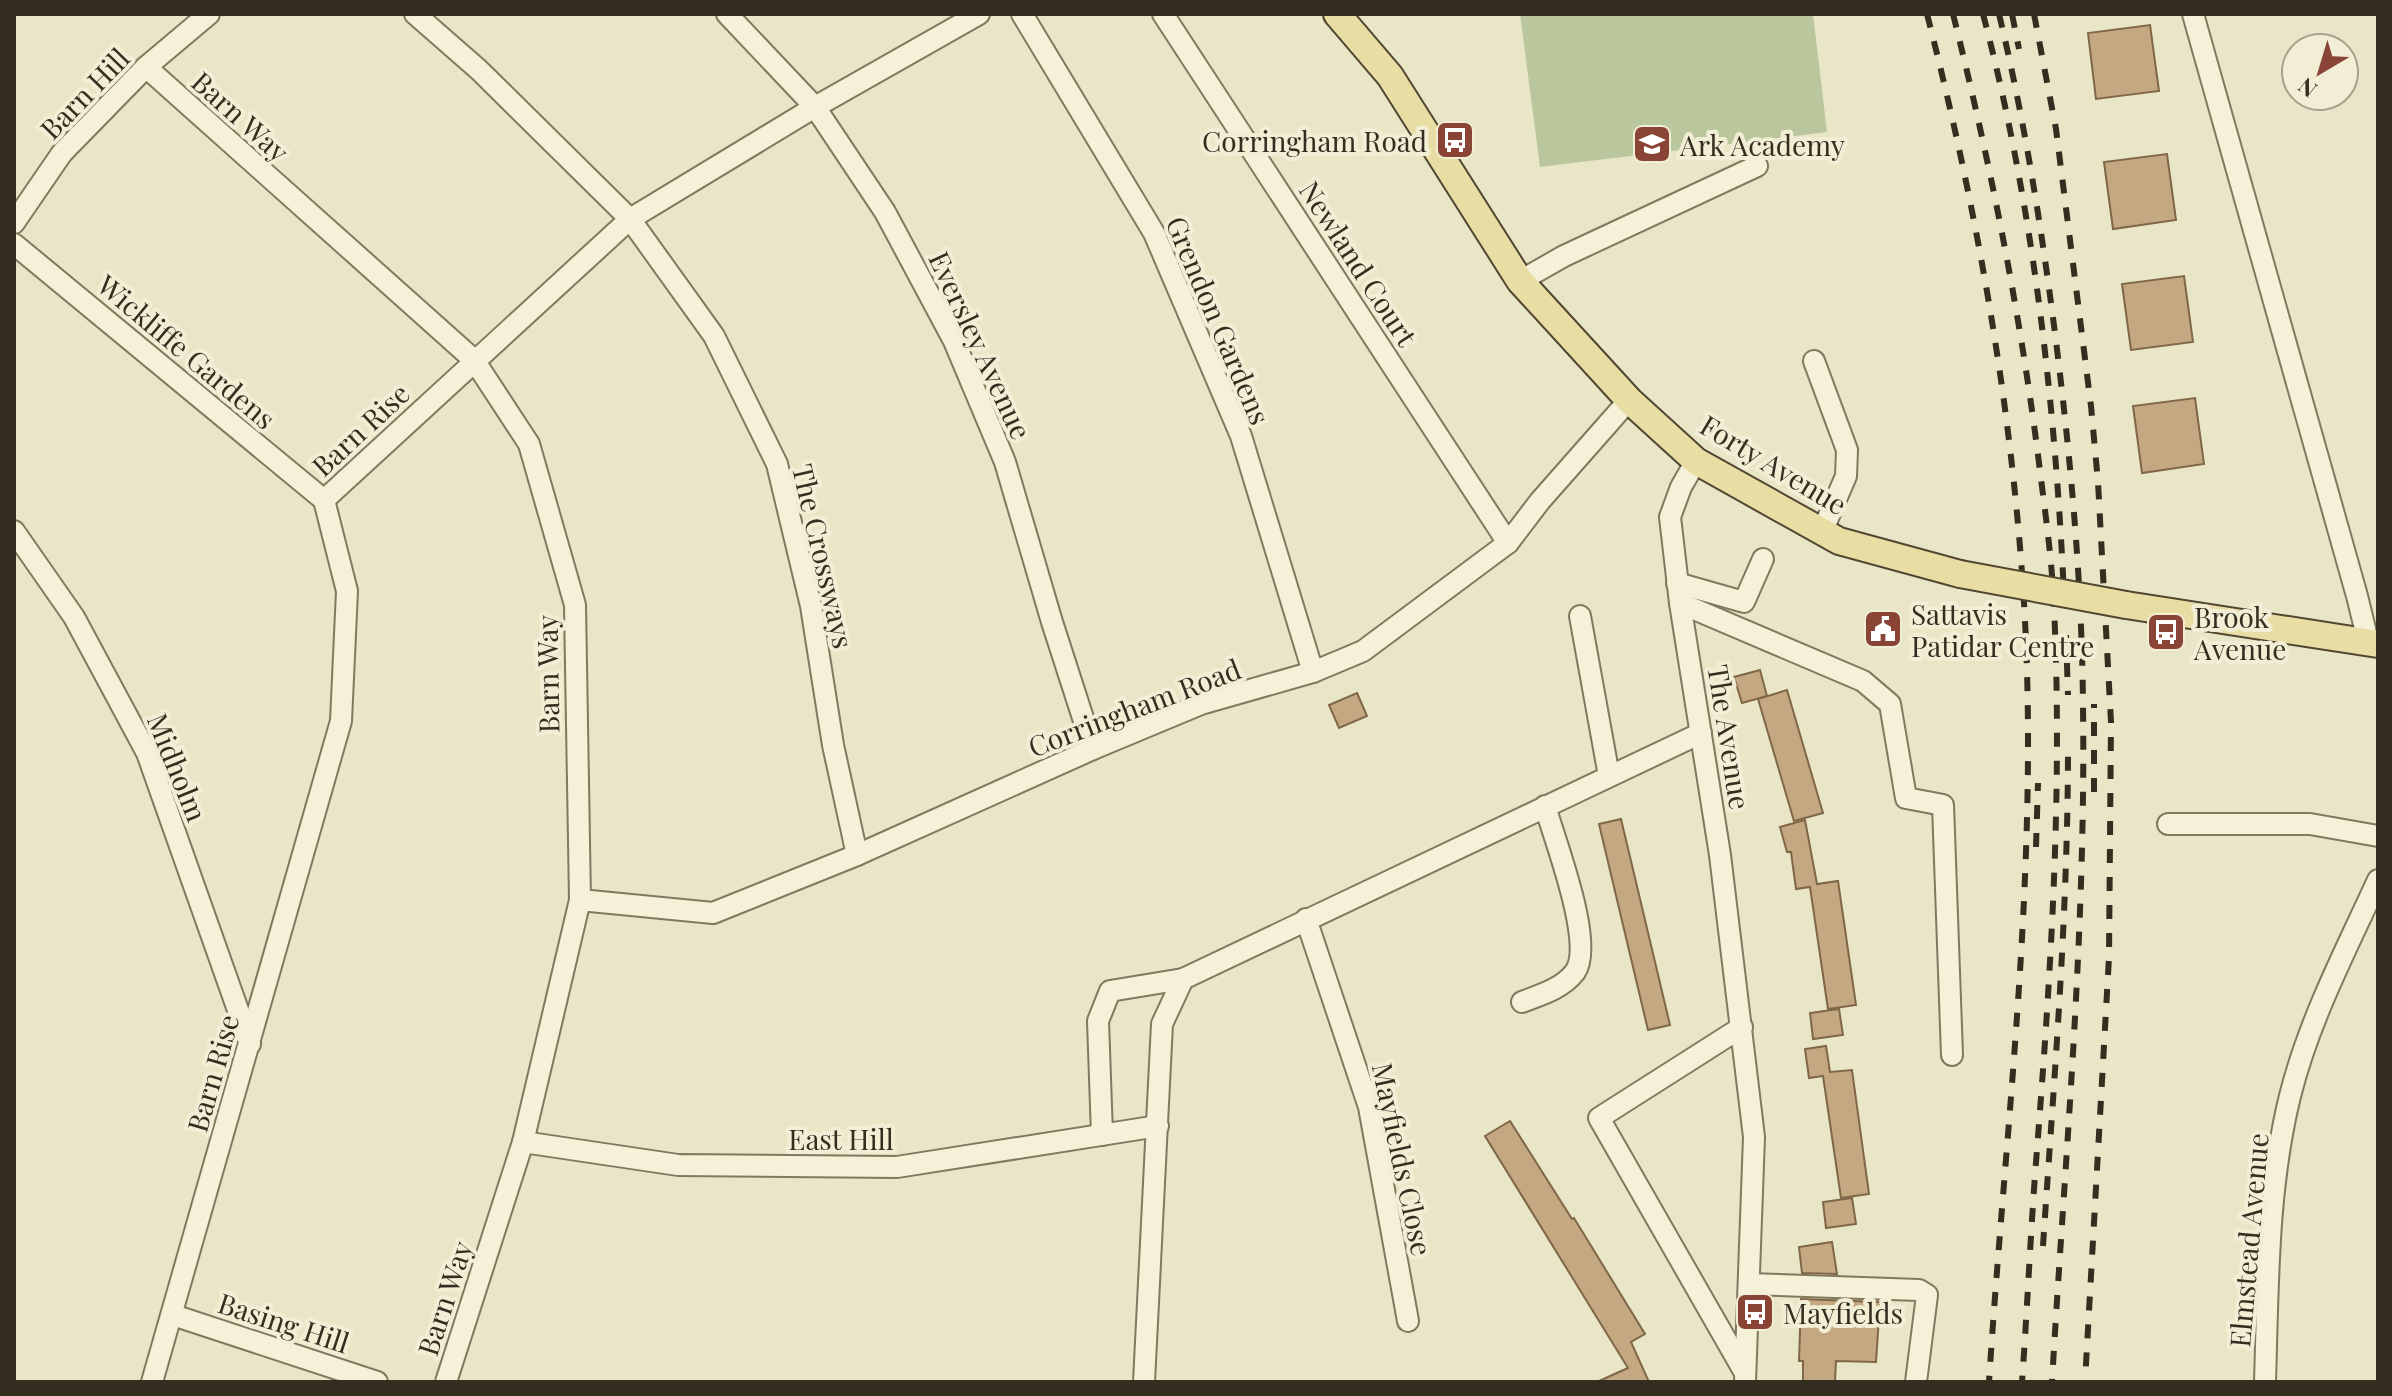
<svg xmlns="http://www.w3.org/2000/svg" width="2392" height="1396" font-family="'Playfair Display',serif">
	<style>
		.green { fill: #bac69c }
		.building { fill: #c3a881; stroke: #7f6747; stroke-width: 2 }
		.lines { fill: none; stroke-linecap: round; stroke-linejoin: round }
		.minor-casing { stroke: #82785e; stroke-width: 24 }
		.major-casing { stroke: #514632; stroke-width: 30 }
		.minor { stroke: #f5f1d9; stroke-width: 20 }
		.major { stroke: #e8dea3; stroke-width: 26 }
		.rail { stroke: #342e20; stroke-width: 6; stroke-dasharray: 14 14; stroke-linecap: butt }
		.major-bridge-casing { stroke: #514632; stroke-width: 30; stroke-linecap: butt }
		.major-bridge { stroke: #e8dea3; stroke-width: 26 }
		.labels { text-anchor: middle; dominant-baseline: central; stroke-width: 8; stroke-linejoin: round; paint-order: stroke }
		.street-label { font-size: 28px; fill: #342e20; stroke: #f1eed5 }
		.poi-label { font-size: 28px; fill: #342e20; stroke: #f1eed5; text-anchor: start }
	</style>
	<rect width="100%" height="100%" fill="#e9e5c7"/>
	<polygon class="green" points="1520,14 1813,14 1827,132 1540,167"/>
	<g class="building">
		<polygon points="2150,25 2159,91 2096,99 2088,33"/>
		<polygon points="2167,154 2176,220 2113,229 2104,162"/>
		<polygon points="2184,276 2193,342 2131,350 2122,284"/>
		<polygon points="2195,398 2204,464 2142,473 2133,406"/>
		<polygon points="1760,670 1767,696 1742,703 1734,677"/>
		<polygon points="1787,690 1823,813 1794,821 1758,699"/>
		<polygon points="1357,693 1367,716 1339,728 1329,705"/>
		<polygon points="1621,819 1670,1025 1648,1030 1599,824"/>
		<polygon points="1805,820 1817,884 1838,881 1856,1005 1828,1009 1810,887 1796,889 1791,852 1787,852 1780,827"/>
		<polygon points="1839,1009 1843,1035 1813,1039 1810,1013"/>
		<polygon points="1826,1046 1830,1072 1852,1070 1869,1194 1841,1198 1823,1076 1809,1078 1805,1049"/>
		<polygon points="1510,1121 1572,1219 1574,1218 1645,1334 1631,1342 1649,1382 1597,1382 1628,1368 1485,1136"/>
		<polygon points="1852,1198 1856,1224 1826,1228 1823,1202"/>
		<polygon points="1832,1242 1837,1274 1802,1273 1799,1247"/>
		<polygon points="1801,1299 1880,1302 1876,1362 1836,1361 1835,1382 1803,1382 1803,1361 1799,1361"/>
	</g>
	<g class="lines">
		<g class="minor-casing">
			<g id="minor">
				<polyline points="415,14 479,70 630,219 714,336 777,464 811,606 833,745 857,855"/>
				<polyline points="727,14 815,107 885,212 954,341 1005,462 1052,622 1093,749"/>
				<polyline points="1022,14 1154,233 1241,436 1313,672"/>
				<polyline points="1163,14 1508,543"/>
				<polyline points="2193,14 2357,596 2368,641"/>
				<polyline points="146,67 474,360 529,444 575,605 580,900 523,1142 446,1382"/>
				<polyline points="14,223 62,153 146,67 209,14"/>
				<polyline points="14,244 324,500"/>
				<polyline points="1520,281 1564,256 1757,166"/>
				<polyline points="1814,361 1847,450 1846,476 1822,532"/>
				<polyline points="1696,461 1681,487 1670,517 1680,603 1720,855 1754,1137 1745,1382"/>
				<polyline points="324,500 630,219 815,107 979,14"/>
				<polyline points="14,531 74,617 147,753 250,1044"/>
				<polyline points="1677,583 1744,602 1763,559"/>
				<polyline points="1680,603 1863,681 1890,704 1906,798 1943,805 1952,1055"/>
				<polyline points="1580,616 1609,776"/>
				<polyline points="2168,824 2310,824 2378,836"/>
				<polyline points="580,900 713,913 857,855 1093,749 1201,704 1313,672 1363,651 1508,543 1540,501 1629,400"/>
				<polyline points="1306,919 1369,1107 1408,1321"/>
				<path d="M1522,1002C1540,995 1562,989 1575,972C1595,944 1555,841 1545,806"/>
				<polyline points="1742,1027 1599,1118 1745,1373"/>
				<polyline points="1102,1135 1098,1021 1110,991 1183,979"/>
				<polyline points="523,1142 678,1165 897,1167 1158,1126"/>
				<polyline points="1749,1284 1919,1290 1927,1295 1916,1382"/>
				<polyline points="173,1315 377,1382"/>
				<polyline points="152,1382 341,721 347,591 324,500"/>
				<polyline points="1144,1382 1162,1024 1183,979 1701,733"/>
				<path d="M2265,1382C2268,1287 2267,1189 2290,1096C2309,1020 2346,950 2378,880"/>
			</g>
		</g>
		<g class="major-casing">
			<g id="major">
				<polyline points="1337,14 1390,76 1520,281 1629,400 1696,461 1839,541 1960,574"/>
				<polyline points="2126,605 2378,644"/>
			</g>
		</g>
		<use href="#minor" class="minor"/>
		<use href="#major" class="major"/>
		<g class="rail">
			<path d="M1927,14C1975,201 2010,394 2023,587C2041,852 2006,1118 1989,1382"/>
			<path d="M1953,14C1990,162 2020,311 2039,463C2045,511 2052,559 2054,607C2063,796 2050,986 2035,1175C2030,1244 2027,1313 2022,1382"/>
			<path d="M1983,14C2033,204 2055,400 2064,595"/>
			<path d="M1999,14C2025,122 2042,231 2056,341C2071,462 2082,583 2083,706C2086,931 2065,1157 2052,1382"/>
			<polyline points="2012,14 2019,49"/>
			<polyline points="2034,14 2056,129 2091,406 2098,482 2111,722 2109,957 2085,1382"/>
			<polyline points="2066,635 2068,695"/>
			<polyline points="2094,792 2094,704"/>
			<polyline points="2036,847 2038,783"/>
			<path d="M2043,1246C2054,1080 2068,914 2068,747"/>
		</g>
		<g class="major-bridge-casing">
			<polyline id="major-bridge" points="1960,574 2126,605"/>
		</g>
		<use href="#major-bridge" class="major-bridge"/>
	</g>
	<defs>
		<g id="bus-square" transform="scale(2)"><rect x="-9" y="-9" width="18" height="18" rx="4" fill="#8a4435" stroke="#f1eed5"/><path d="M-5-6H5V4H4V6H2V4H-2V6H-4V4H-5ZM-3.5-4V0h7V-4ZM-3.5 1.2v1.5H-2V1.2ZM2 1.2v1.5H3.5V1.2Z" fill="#fff"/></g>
		<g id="school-square" transform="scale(2)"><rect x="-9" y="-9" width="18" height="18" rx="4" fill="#8a4435" stroke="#f1eed5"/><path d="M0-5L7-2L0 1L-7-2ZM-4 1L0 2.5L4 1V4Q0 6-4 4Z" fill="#fff"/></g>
		<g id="civic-square" transform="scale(2)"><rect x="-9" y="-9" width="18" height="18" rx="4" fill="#8a4435" stroke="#f1eed5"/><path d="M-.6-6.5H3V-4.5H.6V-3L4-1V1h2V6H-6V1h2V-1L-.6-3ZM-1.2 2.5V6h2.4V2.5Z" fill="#fff"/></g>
	</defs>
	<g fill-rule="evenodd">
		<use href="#bus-square" x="1455" y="140"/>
		<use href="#school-square" x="1652" y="144"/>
		<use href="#civic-square" x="1883" y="629"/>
		<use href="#bus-square" x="2166" y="632"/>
		<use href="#bus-square" x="1755" y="1312"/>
	</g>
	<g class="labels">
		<g class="street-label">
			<text transform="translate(84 93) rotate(-46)">Barn Hill</text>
			<text transform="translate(241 116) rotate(42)">Barn Way</text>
			<text transform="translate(1359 263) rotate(57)">Newland Court</text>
			<text transform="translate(1219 320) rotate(67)">Grendon Gardens</text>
			<text transform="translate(981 345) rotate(65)">Eversley Avenue</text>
			<text transform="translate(187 351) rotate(40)">Wickliffe Gardens</text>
			<text transform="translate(360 429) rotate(-43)">Barn Rise</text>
			<text transform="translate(1774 464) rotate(31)">Forty Avenue</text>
			<text transform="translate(824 556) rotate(77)">The Crossways</text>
			<text transform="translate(547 674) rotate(-91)">Barn Way</text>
			<text transform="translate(1134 707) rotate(-21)">Corringham Road</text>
			<text transform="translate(1730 737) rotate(81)">The Avenue</text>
			<text transform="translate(178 767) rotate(68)">Midholm</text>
			<text transform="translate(212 1073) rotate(-74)">Barn Rise</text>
			<text x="841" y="1138">East Hill</text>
			<text transform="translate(1403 1159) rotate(78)">Mayfields Close</text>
			<text transform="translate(2248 1240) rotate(-85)">Elmstead Avenue</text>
			<text transform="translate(444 1298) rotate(-72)">Barn Way</text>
			<text transform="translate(284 1322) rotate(18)">Basing Hill</text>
		</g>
		<g class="poi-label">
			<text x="1427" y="140" text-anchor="end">Corringham Road</text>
			<text x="1680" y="144">Ark Academy</text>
			<text x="1911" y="613">Sattavis<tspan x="1911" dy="32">Patidar Centre</tspan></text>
			<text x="2194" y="616">Brook<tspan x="2194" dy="32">Avenue</tspan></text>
			<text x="1783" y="1312">Mayfields</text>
		</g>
	</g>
	<rect width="2392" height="1396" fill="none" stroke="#342e20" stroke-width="32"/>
	<g transform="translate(2320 72) rotate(218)"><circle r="38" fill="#f1eed5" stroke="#a5a18d" stroke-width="2"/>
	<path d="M0-6L14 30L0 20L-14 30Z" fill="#8a4435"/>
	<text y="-12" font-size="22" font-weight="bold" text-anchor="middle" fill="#342e20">N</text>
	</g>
</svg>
